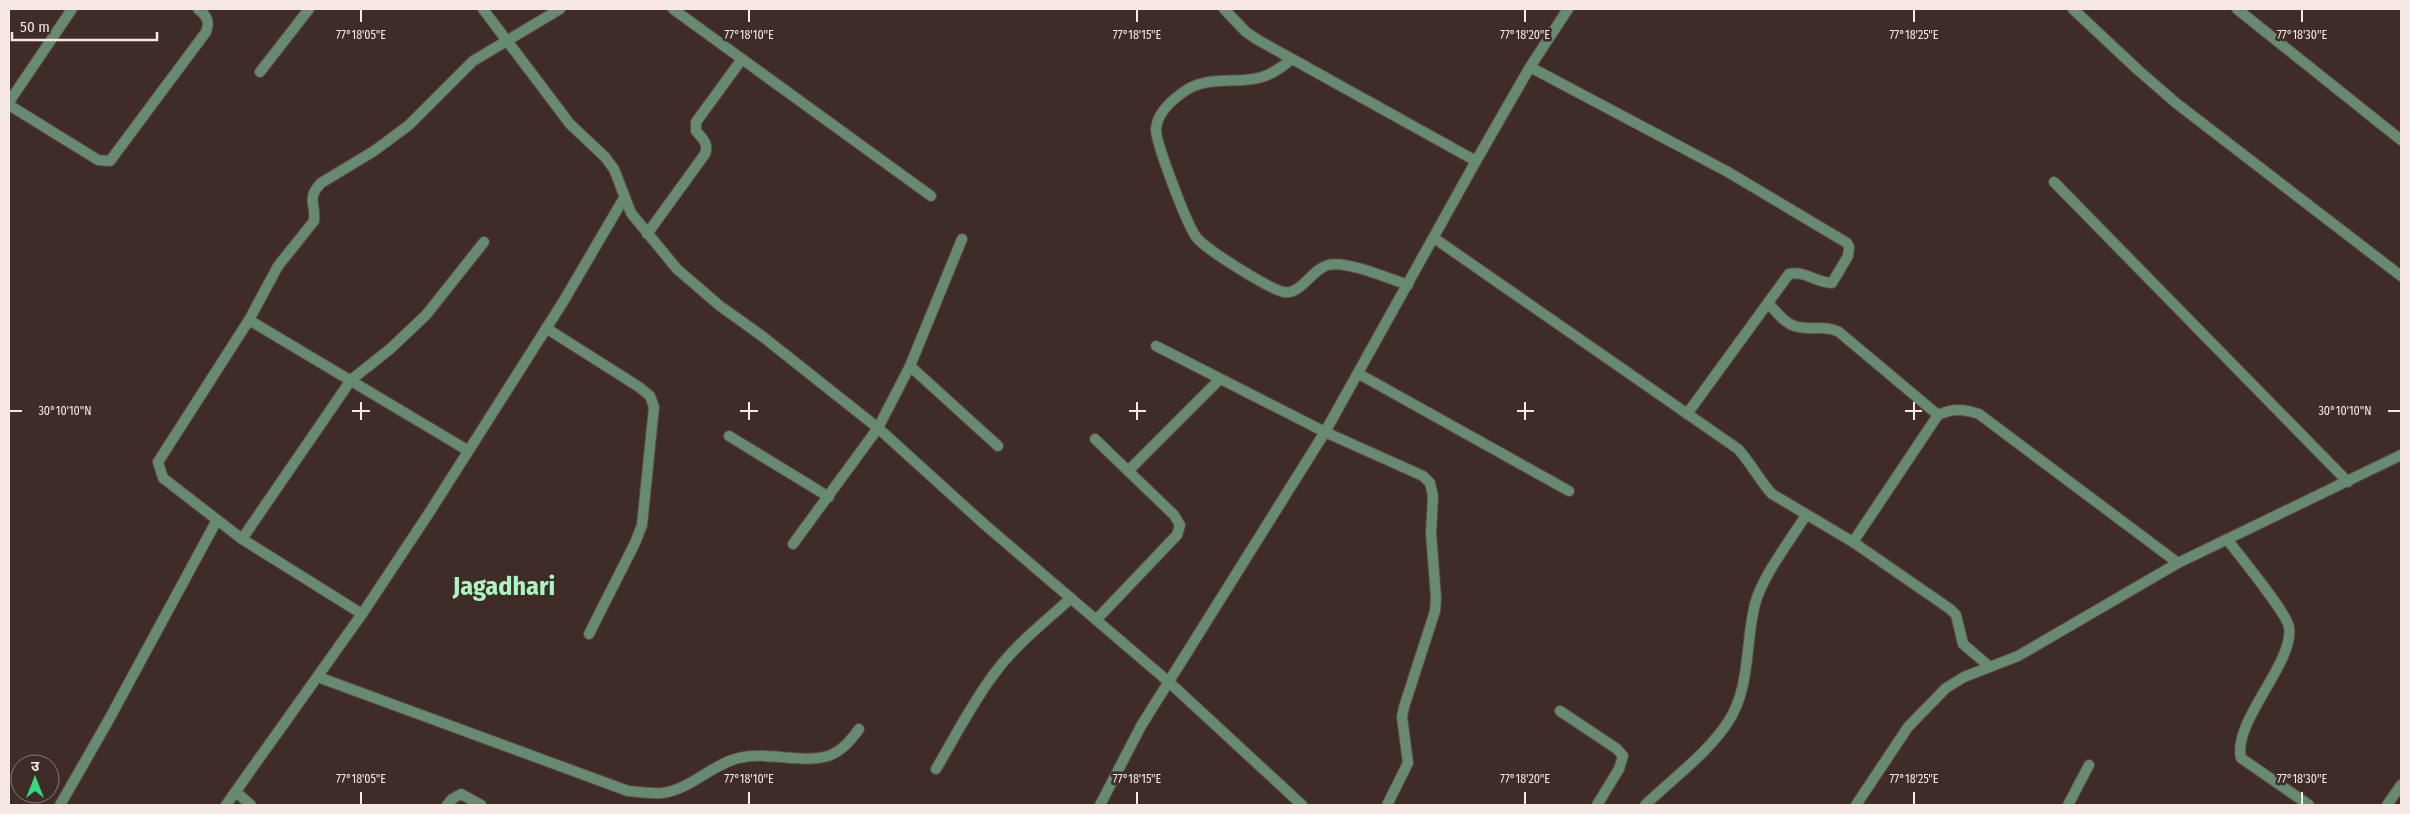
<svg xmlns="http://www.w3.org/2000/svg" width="2410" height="814" font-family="'Fira Sans Condensed','Noto Sans Devanagari',sans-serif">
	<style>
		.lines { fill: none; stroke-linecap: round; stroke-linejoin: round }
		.minor-casing { stroke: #5c4a46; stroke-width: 12 }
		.tertiary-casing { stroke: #5c4a46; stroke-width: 12 }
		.minor { stroke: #678a71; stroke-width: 10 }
		.tertiary { stroke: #678a71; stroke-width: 10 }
		.ticks { fill: none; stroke: #f5e8e5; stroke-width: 2 }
		.labels { text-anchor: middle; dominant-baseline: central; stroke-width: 5; stroke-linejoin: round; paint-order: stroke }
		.town-label { font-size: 26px; font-weight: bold; fill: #acf4c2; stroke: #3f2c28 }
		.ticks-label { font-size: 12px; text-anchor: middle; fill: #f5e8e5; stroke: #3f2c28; stroke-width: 5; stroke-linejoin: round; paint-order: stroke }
	</style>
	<rect width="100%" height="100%" fill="#3f2c28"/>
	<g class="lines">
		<g class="minor-casing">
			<g id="minor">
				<polyline points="673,9 931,196"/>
				<polyline points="1224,9 1246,32 1258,40 1476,161"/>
				<polyline points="2073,9 2138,70 2176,103 2401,276"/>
				<polyline points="2237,9 2401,140"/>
				<path d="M1292,59C1283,66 1273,74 1262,77C1236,85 1206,74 1182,93C1171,101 1157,114 1156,129C1155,141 1188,228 1197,238C1207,250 1269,289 1284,292C1301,295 1312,269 1328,265C1346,260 1390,279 1408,285"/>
				<path d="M1530,67L1728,172L1847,243L1849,247L1848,256L1832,283C1817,283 1803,270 1789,274L1687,414"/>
				<polyline points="260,72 309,9"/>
				<polyline points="9,102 72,9"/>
				<path d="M9,105L98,160L110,161L206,32C210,21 207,16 198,9"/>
				<polyline points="2054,182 2348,482"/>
				<path d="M647,234L705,154C709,144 703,139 696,131V122L742,59"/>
				<path d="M1434,238L1738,449C1751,463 1759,480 1772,494L1853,542L1950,609L1956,615L1963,644L1990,667"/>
				<path d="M1768,303C1775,310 1782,321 1792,325C1807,332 1824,324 1839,332L1938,415"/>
				<polyline points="249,320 467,450"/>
				<polyline points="546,328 639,387 650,396 654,407 642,525 635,543 589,634"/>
				<polyline points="1156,346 1325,432 1423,476 1430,483 1433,496 1431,533 1436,598 1435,611 1404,707 1402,717 1408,763 1387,805"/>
				<polyline points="910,366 998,446"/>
				<polyline points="1359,374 1569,491"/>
				<polyline points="729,436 829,497"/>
				<polyline points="1095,439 1174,515 1180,525 1177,535 1097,619"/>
				<polyline points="1128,471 1220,379"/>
				<polyline points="242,539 351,380 390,349 426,315 484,242"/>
				<path d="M2227,539C2238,554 2287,613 2289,627C2295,662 2232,722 2241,758L2309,805"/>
				<path d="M1853,542L1938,415C1953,408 1964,409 1979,414L2178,563"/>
				<polyline points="793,544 878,428 910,366 962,239"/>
				<path d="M362,614L242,539L163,478L158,462L249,320L278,266L314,221C316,203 306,199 321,183L374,151L409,125L473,61L560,9"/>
				<path d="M318,677L628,791C639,792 651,794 662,793C690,790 712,764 739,758C768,751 800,764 828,756C842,751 851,740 859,729"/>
				<polyline points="1560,711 1617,749 1623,756 1619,769 1597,805"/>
				<path d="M936,769C955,737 972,703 994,674C1015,645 1045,622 1071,598"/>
				<polyline points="236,792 251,805"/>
				<polyline points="60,805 107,723 217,520"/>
				<polyline points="226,805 362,614 429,513 563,302 624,198"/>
				<polyline points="447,805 452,799 461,794 481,805"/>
				<path d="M1645,805C1672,779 1707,754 1728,722C1751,687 1745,643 1755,604C1763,575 1790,541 1806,515"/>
				<polyline points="1856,805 1908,727 1946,688 1964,677 2018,656 2178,563 2401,455"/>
				<polyline points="2068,805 2089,765"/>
				<polyline points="2387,805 2401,785"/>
			</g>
		</g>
		<g class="tertiary-casing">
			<g id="tertiary">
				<polyline points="483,9 570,124 605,157 614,169 631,213 677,269 720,306 762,336 878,428 984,524 1170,683 1302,805"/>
				<polyline points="1100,805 1141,726 1325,432 1476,161 1530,67 1568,9"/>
			</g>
		</g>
		<use href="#minor" class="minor"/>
		<use href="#tertiary" class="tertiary"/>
	</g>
	<path class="ticks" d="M361,10V22M749,10V22M1137,10V22M1525,10V22M1914,10V22M2302,10V22M361,402V420M749,402V420M1137,402V420M1525,402V420M1914,402V420M10,411H22M352,411H370M740,411H758M1129,411H1146M1517,411H1534M1905,411H1922M2388,411H2400M361,792V804M749,792V804M1137,792V804M1525,792V804M1914,792V804M2302,792V804"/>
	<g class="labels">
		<g class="town-label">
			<text x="504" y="586">Jagadhari</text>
		</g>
	</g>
	<g class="ticks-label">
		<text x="361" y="39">77°18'05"E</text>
		<text x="749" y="39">77°18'10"E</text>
		<text x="1137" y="39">77°18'15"E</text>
		<text x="1525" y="39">77°18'20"E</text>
		<text x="1914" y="39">77°18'25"E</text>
		<text x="2302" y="39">77°18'30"E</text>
		<text x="65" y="415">30°10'10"N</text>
		<text x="2345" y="415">30°10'10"N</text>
		<text x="361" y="783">77°18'05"E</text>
		<text x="749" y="783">77°18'10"E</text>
		<text x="1137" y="783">77°18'15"E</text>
		<text x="1525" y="783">77°18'20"E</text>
		<text x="1914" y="783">77°18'25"E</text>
		<text x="2302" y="783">77°18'30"E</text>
	</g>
	<rect width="2410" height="814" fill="none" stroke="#f5e8e5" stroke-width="20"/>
	<g transform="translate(35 779)"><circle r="24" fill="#3f2c28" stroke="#887774"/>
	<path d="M0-4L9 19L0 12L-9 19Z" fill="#3ad77f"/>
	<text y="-8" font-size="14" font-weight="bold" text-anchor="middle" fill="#f5e8e5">उ</text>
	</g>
	<path d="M12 32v8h145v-8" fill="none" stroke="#f5e8e5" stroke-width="2.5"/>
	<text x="20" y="32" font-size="15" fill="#f5e8e5" stroke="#3f2c28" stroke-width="4" paint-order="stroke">50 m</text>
</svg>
